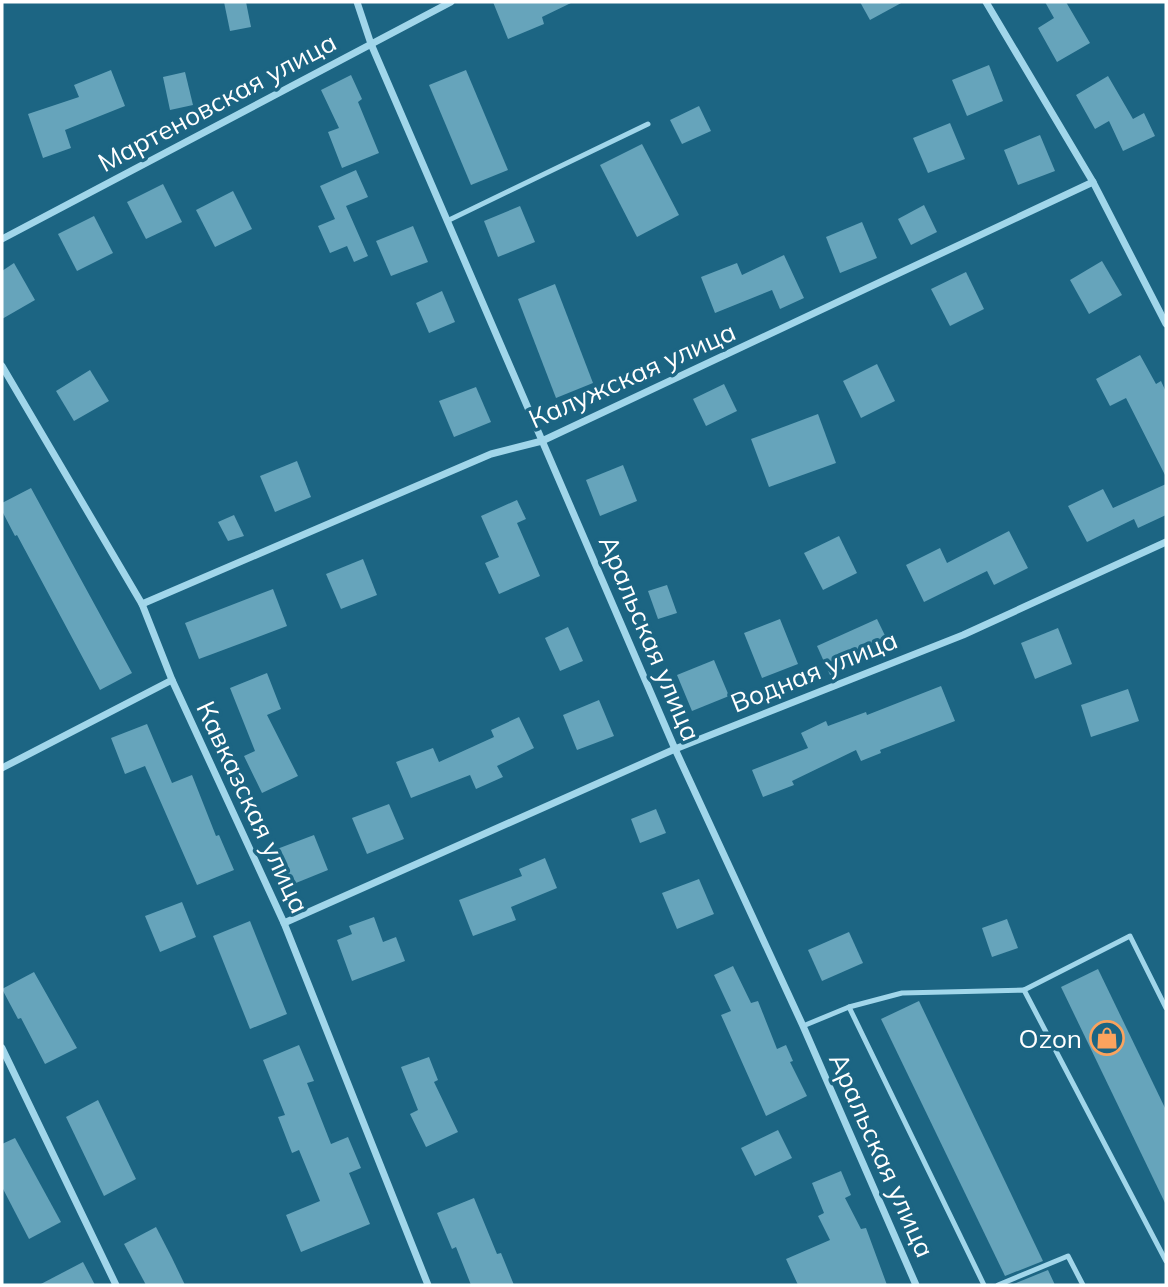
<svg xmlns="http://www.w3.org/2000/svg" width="1168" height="1287" font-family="Mulish,sans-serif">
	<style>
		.building { fill: #66a4bb }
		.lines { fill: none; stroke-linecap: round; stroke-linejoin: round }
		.lane { stroke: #a1d6ea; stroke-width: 5 }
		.street { stroke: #a1d6ea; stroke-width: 7 }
		.labels { text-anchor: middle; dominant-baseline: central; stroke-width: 7; stroke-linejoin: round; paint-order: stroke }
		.street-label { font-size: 26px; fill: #fff; stroke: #1c6583 }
		.poi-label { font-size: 26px; fill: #fff; stroke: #1c6583; text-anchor: end }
	</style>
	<rect width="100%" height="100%" fill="#1c6583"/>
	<g class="building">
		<polygon points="224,2 246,2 251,27 230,31"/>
		<polygon points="493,2 573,2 542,17 544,24 508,39"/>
		<polygon points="860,2 903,2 870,20"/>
		<polygon points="1045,2 1066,2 1090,43 1057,62 1038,28 1054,18"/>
		<polygon points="989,65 1003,101 967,116 952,80"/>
		<polygon points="111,70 125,106 65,130 71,148 43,158 28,114 79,97 74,85"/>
		<polygon points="466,70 508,170 471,185 429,85"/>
		<polygon points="185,72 193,105 170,110 163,77"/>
		<polygon points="351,75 362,99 358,102 379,153 342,168 328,132 339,128 321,90"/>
		<polygon points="1108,76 1133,119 1144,113 1155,136 1123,151 1109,121 1095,129 1076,95"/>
		<polygon points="699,106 711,131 682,144 670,120"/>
		<polygon points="950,123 965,159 928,173 913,138"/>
		<polygon points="1040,135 1055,171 1018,185 1004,150"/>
		<polygon points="642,144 679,215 637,237 600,165"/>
		<polygon points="356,170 368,197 346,206 368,256 354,262 347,246 330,253 318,226 335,219 320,186"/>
		<polygon points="163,184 182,222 146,239 127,202"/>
		<polygon points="233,191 252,229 215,247 196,210"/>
		<polygon points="924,205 937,232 911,245 898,219"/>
		<polygon points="520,206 535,242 498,257 484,221"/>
		<polygon points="94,216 113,253 77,271 58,234"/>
		<polygon points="862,222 877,258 840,273 826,237"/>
		<polygon points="413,226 428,262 391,276 376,241"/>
		<polygon points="784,255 804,298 780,309 772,290 715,313 701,277 737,263 742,275"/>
		<polygon points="1102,261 1122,295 1089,314 1070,280"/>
		<polygon points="14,263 35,300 2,319 2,271"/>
		<polygon points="966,272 984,309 950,326 931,289"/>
		<polygon points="555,284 593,383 556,398 518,299"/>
		<polygon points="442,291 455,322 429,333 416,303"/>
		<polygon points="1140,355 1156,384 1161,381 1166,392 1166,477 1126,398 1110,406 1096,379"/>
		<polygon points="877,364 895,401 861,418 843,381"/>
		<polygon points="90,370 109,401 74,421 56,391"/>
		<polygon points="724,384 737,411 706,426 693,399"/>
		<polygon points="476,387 491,422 454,437 439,401"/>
		<polygon points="818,414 836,463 769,487 751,439"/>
		<polygon points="297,461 311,497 275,512 260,476"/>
		<polygon points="623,465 637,501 600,516 586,480"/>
		<polygon points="1166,484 1166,515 1138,528 1134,519 1087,542 1068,506 1103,489 1113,508"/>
		<polygon points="31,488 132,673 100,690 17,535 15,536 2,511 2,503"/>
		<polygon points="517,500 526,519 517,523 540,576 499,594 485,563 499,557 481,516"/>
		<polygon points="234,515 244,536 228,541 218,522"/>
		<polygon points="1009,531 1028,568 994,585 987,571 924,602 906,565 940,548 947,563"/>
		<polygon points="839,536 857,573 823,590 804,553"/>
		<polygon points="363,559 377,595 341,609 326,574"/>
		<polygon points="667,585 677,613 658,619 648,591"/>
		<polygon points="273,589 287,626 199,659 185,623"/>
		<polygon points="780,619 798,664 762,678 744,633"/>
		<polygon points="877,619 891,648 830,675 817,646"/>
		<polygon points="568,627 583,661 560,671 545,638"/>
		<polygon points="1058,628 1072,664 1035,679 1021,643"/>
		<polygon points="714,660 729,696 692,711 677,675"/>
		<polygon points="267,673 281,709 267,715 298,776 262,793 244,756 255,751 230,688"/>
		<polygon points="941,686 955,721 880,750 881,753 861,761 856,750 792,781 794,785 763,797 752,770 808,748 801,733 826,721 828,726 866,712 867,715"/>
		<polygon points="1128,689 1139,721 1091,737 1081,705"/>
		<polygon points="599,700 614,736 577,750 563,715"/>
		<polygon points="519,717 534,748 497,766 503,777 476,789 470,775 411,798 396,762 433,748 439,762 494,737 491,730"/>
		<polygon points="147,724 172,783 192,775 216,836 219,835 234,870 197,885 145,766 125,774 111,738"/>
		<polygon points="389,804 404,839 367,854 352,818"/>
		<polygon points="656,809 666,833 640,843 631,819"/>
		<polygon points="314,835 328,870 291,885 277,849"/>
		<polygon points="545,858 557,888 511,907 516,920 473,936 459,900 522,876 519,869"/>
		<polygon points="699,879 714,914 677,929 662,893"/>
		<polygon points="182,902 196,937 160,952 145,916"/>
		<polygon points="374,917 383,942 396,937 405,961 352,981 337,940 352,934 349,926"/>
		<polygon points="1007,919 1018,948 992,957 982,928"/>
		<polygon points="250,921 287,1014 250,1029 213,936"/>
		<polygon points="849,932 863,963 822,981 808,950"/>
		<polygon points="733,966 751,1003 758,1001 777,1049 786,1045 793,1061 790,1062 807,1096 766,1116 721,1015 731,1011 714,975"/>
		<polygon points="1098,969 1166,1110 1166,1205 1061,987"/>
		<polygon points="34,972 77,1048 45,1064 21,1018 18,1019 2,989"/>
		<polygon points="919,1001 1043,1261 1005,1276 881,1019"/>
		<polygon points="299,1045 314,1081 307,1083 331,1144 348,1137 361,1168 349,1173 370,1224 301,1252 286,1215 320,1201 299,1150 292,1153 278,1117 285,1115 263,1060"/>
		<polygon points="429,1057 438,1080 434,1082 458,1132 426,1147 410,1114 418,1110 401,1067"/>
		<polygon points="98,1100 136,1179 104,1196 66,1117"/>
		<polygon points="778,1130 792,1158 755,1176 741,1148"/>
		<polygon points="15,1138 61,1222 29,1239 2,1187 2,1144"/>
		<polygon points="841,1171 851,1195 845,1198 861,1229 866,1228 887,1285 798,1285 786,1259 830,1240 818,1216 824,1213 812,1183"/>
		<polygon points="474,1198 497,1254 501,1253 514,1285 471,1285 456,1247 452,1249 437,1213"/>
		<polygon points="156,1227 172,1258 185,1285 146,1285 124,1244"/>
		<polygon points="83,1262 95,1285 39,1285"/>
		<polygon points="1048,1270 1055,1285 1011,1285"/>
	</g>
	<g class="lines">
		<g class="lane">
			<polyline points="447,221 648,124"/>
			<polyline points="1024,990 1130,936 1166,1008"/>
			<polyline points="849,1007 984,1285"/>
			<polyline points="803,1026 849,1007 902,993 1024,990 1166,1261"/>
			<polyline points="998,1285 1068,1256 1083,1285"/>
		</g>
		<g class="street">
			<polyline points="357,2 371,44 675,749 803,1026 916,1285"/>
			<polyline points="986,2 1093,182 1166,324"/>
			<polyline points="2,239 451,2"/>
			<polyline points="2,366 142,604 172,680 284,923 428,1285"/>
			<polyline points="142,604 491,454 542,441 1093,182"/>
			<polyline points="2,768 172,680"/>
			<polyline points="284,923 675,749 963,635 1166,542"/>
			<polyline points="2,1048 116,1285"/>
		</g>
	</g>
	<defs>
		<g id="shop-ring" transform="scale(1.75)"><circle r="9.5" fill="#1c6583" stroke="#fba35e" stroke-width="1.5"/><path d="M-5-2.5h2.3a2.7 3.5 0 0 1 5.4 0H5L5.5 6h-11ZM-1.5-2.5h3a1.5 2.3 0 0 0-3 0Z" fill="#fba35e"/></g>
	</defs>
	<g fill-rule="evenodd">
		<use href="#shop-ring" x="1107" y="1038"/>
	</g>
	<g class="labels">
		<g class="street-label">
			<text transform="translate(217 102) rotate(-28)">Мартеновская улица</text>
			<text transform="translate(632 375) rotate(-24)">Калужская улица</text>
			<text transform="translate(650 638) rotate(67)">Аральская улица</text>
			<text transform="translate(814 671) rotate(-22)">Водная улица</text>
			<text transform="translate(253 807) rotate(65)">Кавказская улица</text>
			<text transform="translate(882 1155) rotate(66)">Аральская улица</text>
		</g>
		<g class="poi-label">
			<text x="1082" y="1038">Ozon</text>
		</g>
	</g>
	<rect width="1168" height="1287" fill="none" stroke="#ffffff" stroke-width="7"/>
</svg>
